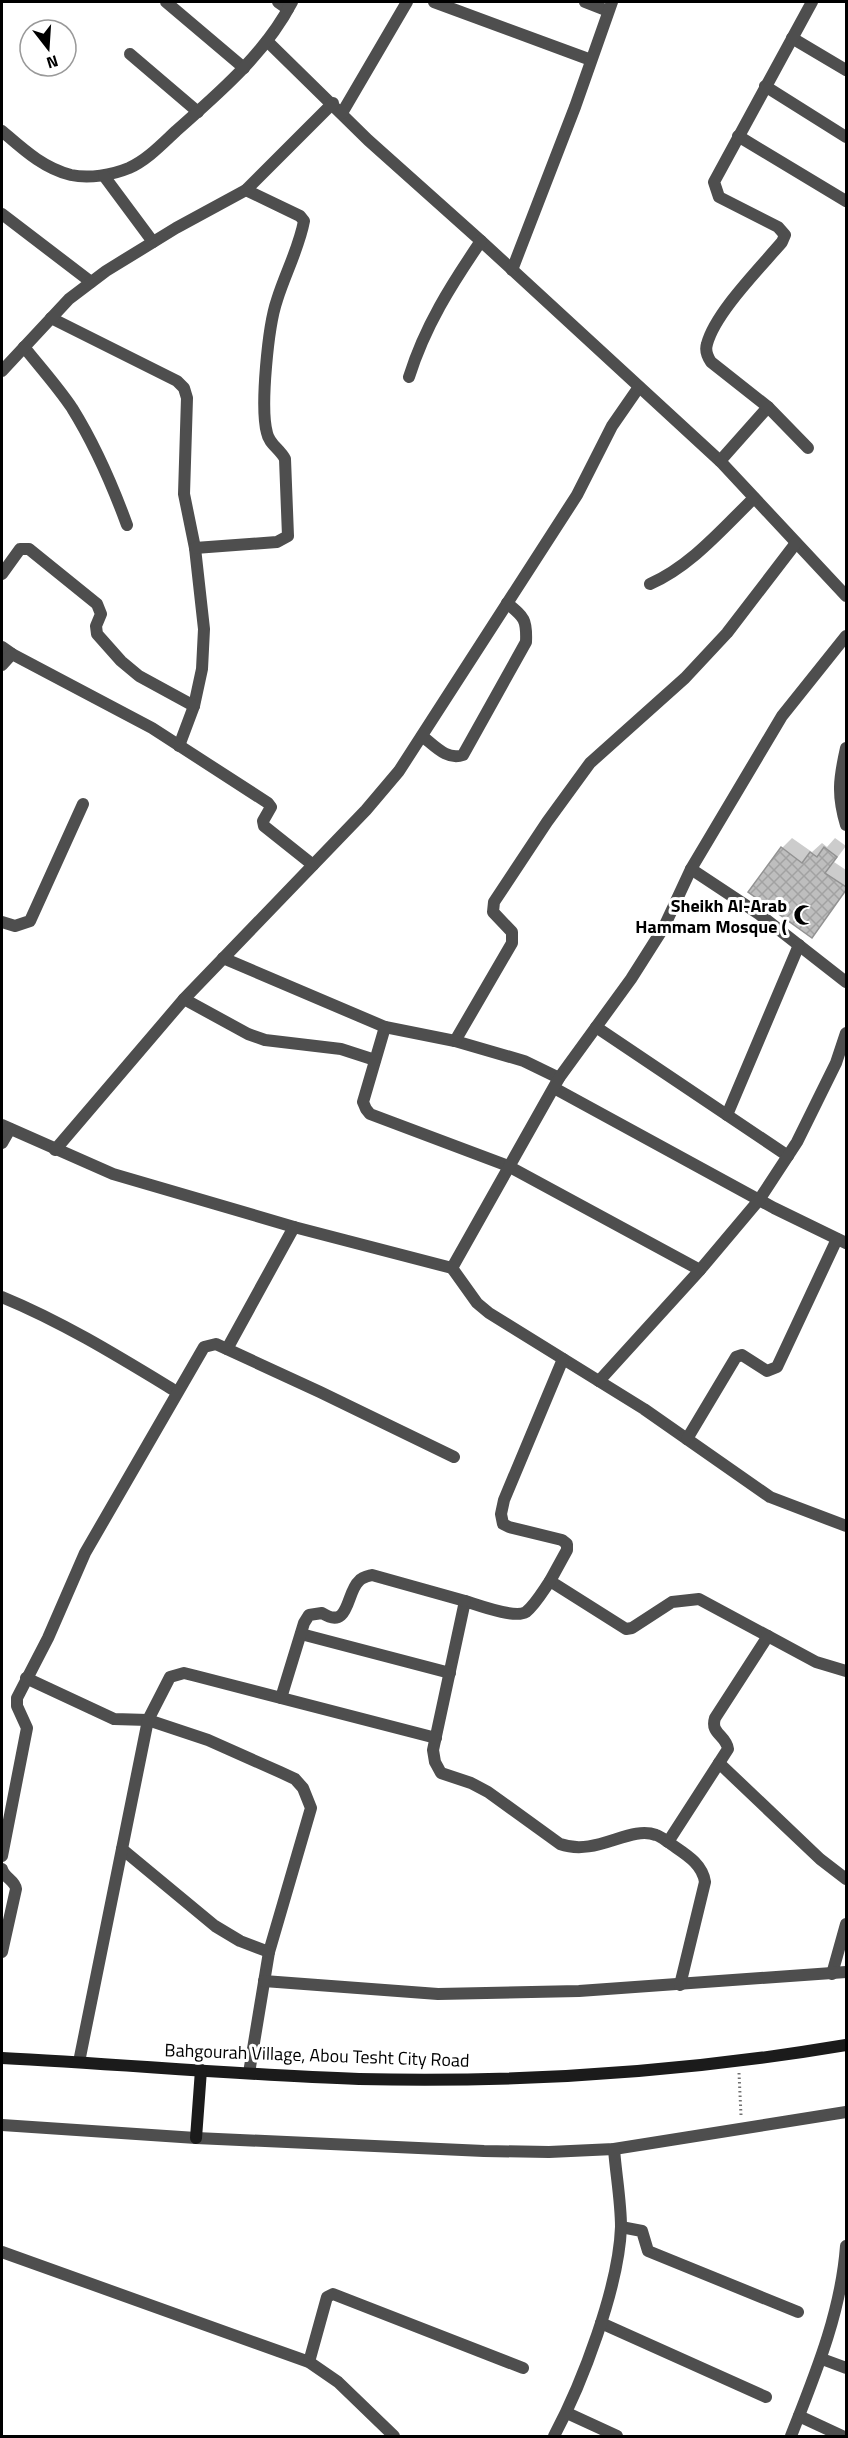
<svg xmlns="http://www.w3.org/2000/svg" width="848" height="2438" font-family="'Titillium Web',sans-serif">
	<style>
		.shadow { fill: #0003 }
		.building { fill: url(#building-cross-hatch); stroke: #929292; stroke-width: 1.5 }
		.lines { fill: none; stroke-linecap: round; stroke-linejoin: round }
		.path { stroke: #707070; stroke-width: 3; stroke-dasharray: 1.5 3; stroke-linecap: butt }
		.street { stroke: #4e4e4e; stroke-width: 12 }
		.secondary { stroke: #1b1b1b; stroke-width: 12 }
		.labels { text-anchor: middle; dominant-baseline: central; stroke-width: 6; stroke-linejoin: round; paint-order: stroke }
		.poi-label { font-size: 18px; font-weight: bold; fill: #000; stroke: #fff; text-anchor: end }
		.street-label { font-size: 18px; fill: #000; stroke: #fff }
	</style>
	<defs>
		<pattern id="building-cross-hatch" width="8" height="8" patternUnits="userSpaceOnUse" patternTransform="scale(1.5)"><rect width="8" height="8" fill="#bebebe"/><path d="M0 0l8 8M0 8l8-8" fill="none" stroke="#a2a2a2"/></pattern>
	</defs>
	<rect width="100%" height="100%" fill="#fff"/>
	<polygon class="shadow" points="792,838 812,852 822,843 827,847 835,838 846,846 834,862 846,870 846,891 812,936 782,848"/>
	<polygon class="building" points="781,847 802,863 810,852 817,857 824,847 837,857 825,873 846,887 846,890 812,938 748,892"/>
	<g class="lines">
		<polyline class="path" points="739,2073 741,2115"/>
		<g class="street">
			<polyline points="166,2 244,68"/>
			<polyline points="278,2 288,9"/>
			<polyline points="434,2 591,60"/>
			<polyline points="585,2 608,11"/>
			<polyline points="792,38 846,70"/>
			<polyline points="267,41 368,140 481,241 720,461"/>
			<polyline points="130,54 198,112"/>
			<polyline points="765,86 846,137"/>
			<polyline points="342,113 407,2"/>
			<path d="M2,131C23,149 43,168 71,175C89,179 112,175 129,168C147,160 162,144 176,131C219,93 265,54 292,2"/>
			<polyline points="738,136 846,201"/>
			<polyline points="104,176 153,242"/>
			<polyline points="2,214 91,282"/>
			<polyline points="512,270 575,107 612,2"/>
			<polyline points="51,318 177,381 184,388 187,398 184,494 195,548 204,629 202,669 194,706 179,746"/>
			<path d="M24,347C40,367 58,387 72,408C95,445 112,484 127,525"/>
			<polyline points="2,371 69,299 106,271 176,228 246,190 333,103"/>
			<path d="M409,377C425,326 451,285 481,241"/>
			<polyline points="768,407 720,461 846,596"/>
			<path d="M808,448L768,407L711,362C707,356 705,350 707,344C715,313 760,268 782,242L785,235L778,227L719,197L714,182L812,2"/>
			<path d="M195,548L277,542L288,536L285,459C280,449 269,444 267,433C260,408 268,326 277,300C285,274 299,248 304,221L300,216L246,190"/>
			<polyline points="2,574 20,549 29,549 97,604 101,614 96,626 97,634 121,661 139,676 194,706"/>
			<path d="M650,584C691,566 722,529 754,498"/>
			<polyline points="2,647 12,654"/>
			<polyline points="2,665 12,654 152,728 268,803 271,807 263,821 264,826 313,865"/>
			<path d="M422,736C434,745 447,761 463,755L526,642C527,619 524,617 507,603"/>
			<path d="M846,748C839,779 837,795 846,825"/>
			<polyline points="691,869 759,914 846,982"/>
			<polyline points="2,922 15,926 30,921 83,804"/>
			<polyline points="223,958 385,1027 455,1041 524,1061 559,1078"/>
			<polyline points="184,999 248,1034 265,1040 341,1049 375,1060"/>
			<polyline points="385,1027 363,1102 366,1109 370,1114 508,1166 700,1270"/>
			<polyline points="596,1027 788,1156"/>
			<polyline points="455,1041 512,943 512,932 493,912 494,902 547,822 590,763 685,678 727,633 796,543"/>
			<polyline points="554,1088 774,1208 846,1243"/>
			<polyline points="727,1115 799,945"/>
			<polyline points="2,1125 113,1174 294,1227"/>
			<polyline points="2,1143 10,1129"/>
			<polyline points="55,1150 184,999 366,810 399,771 577,495 612,426 639,387"/>
			<polyline points="452,1268 477,1303 489,1313 644,1409 770,1497 846,1526"/>
			<path d="M2,1297C63,1322 121,1358 177,1392"/>
			<polyline points="227,1349 294,1227 452,1268 559,1078 631,979 664,927 691,869 782,716 846,636"/>
			<polyline points="563,1359 504,1500 501,1514 503,1524 509,1527 562,1540 567,1544 567,1550 550,1581 626,1629 632,1628 672,1602 699,1599 816,1662 846,1671"/>
			<polyline points="599,1381 700,1270 759,1200 797,1142 836,1063 846,1033"/>
			<polyline points="687,1439 736,1357 742,1355 767,1371 777,1367 837,1239"/>
			<path d="M550,1581C543,1591 535,1605 526,1612C515,1619 478,1605 465,1601L433,1750L435,1762L441,1773L471,1783L488,1792L560,1844C597,1857 629,1825 656,1835C660,1836 665,1840 668,1842"/>
			<polyline points="301,1634 450,1673"/>
			<polyline points="26,1678 114,1719 148,1720 208,1740 280,1772 295,1779 303,1788 311,1808 269,1952 249,2073"/>
			<path d="M281,1698L304,1623L309,1615L322,1613C350,1631 346,1592 359,1581C362,1577 368,1576 372,1575L465,1601"/>
			<polyline points="719,1763 820,1859 846,1879"/>
			<polyline points="122,1849 215,1926 240,1941 269,1952"/>
			<polyline points="2,1856 27,1728 17,1706 17,1698 48,1638 85,1553 204,1347 216,1344 320,1392 454,1457"/>
			<path d="M2,1869C4,1878 15,1880 16,1889L2,1952"/>
			<polyline points="832,1974 846,1924"/>
			<polyline points="264,1981 438,1994 579,1991 846,1972"/>
			<path d="M680,1985L705,1882C702,1862 683,1853 668,1842L728,1749C726,1735 710,1734 715,1718L768,1636"/>
			<polyline points="79,2062 148,1720 170,1677 184,1673 196,1676 436,1738"/>
			<polyline points="2,2125 196,2138 484,2151 549,2152 614,2149 846,2112"/>
			<polyline points="621,2227 642,2231 648,2251 798,2312"/>
			<polyline points="2,2252 309,2362 338,2382 394,2436"/>
			<polyline points="601,2323 766,2397"/>
			<polyline points="822,2359 846,2368"/>
			<polyline points="309,2362 327,2297 333,2294 523,2368"/>
			<polyline points="567,2413 617,2436"/>
			<polyline points="799,2416 842,2436"/>
			<path d="M554,2436C582,2384 619,2287 621,2227C621,2202 616,2175 614,2149"/>
			<path d="M791,2436C815,2375 841,2313 846,2246"/>
		</g>
		<g class="secondary">
			<path d="M2,2058C121,2064 240,2075 359,2079C522,2083 686,2072 846,2045"/>
			<polyline points="196,2138 201,2070"/>
		</g>
	</g>
	<defs>
		<g id="mosque-bare" transform="scale(1.62)"><path d="M3.5-4.9A6 6 0 1 0 3.5 4.9A5 5 0 1 1 3.5-4.9Z" fill="#000" stroke="#fff" stroke-width="2.5" paint-order="stroke"/></g>
	</defs>
	<g fill-rule="evenodd">
		<use href="#mosque-bare" x="804" y="915"/>
	</g>
	<g class="labels">
		<g class="poi-label">
			<text x="787" y="905">Sheikh Al-Arab<tspan x="787" dy="21">Hammam Mosque (</tspan></text>
		</g>
		<g class="street-label">
			<text transform="translate(317 2055) rotate(2)">Bahgourah Village, Abou Tesht City Road</text>
		</g>
	</g>
	<rect width="848" height="2438" fill="none" stroke="#000000" stroke-width="6"/>
	<g transform="translate(48 48) rotate(163)"><circle r="28" fill="#ffffff" stroke="#999999" stroke-width="1.5"/>
	<path d="M0-4.5L10 22L0 15L-10 22Z" fill="#000000"/>
	<text y="-9" font-size="16" font-weight="bold" text-anchor="middle" fill="#000000">N</text>
	</g>
</svg>
